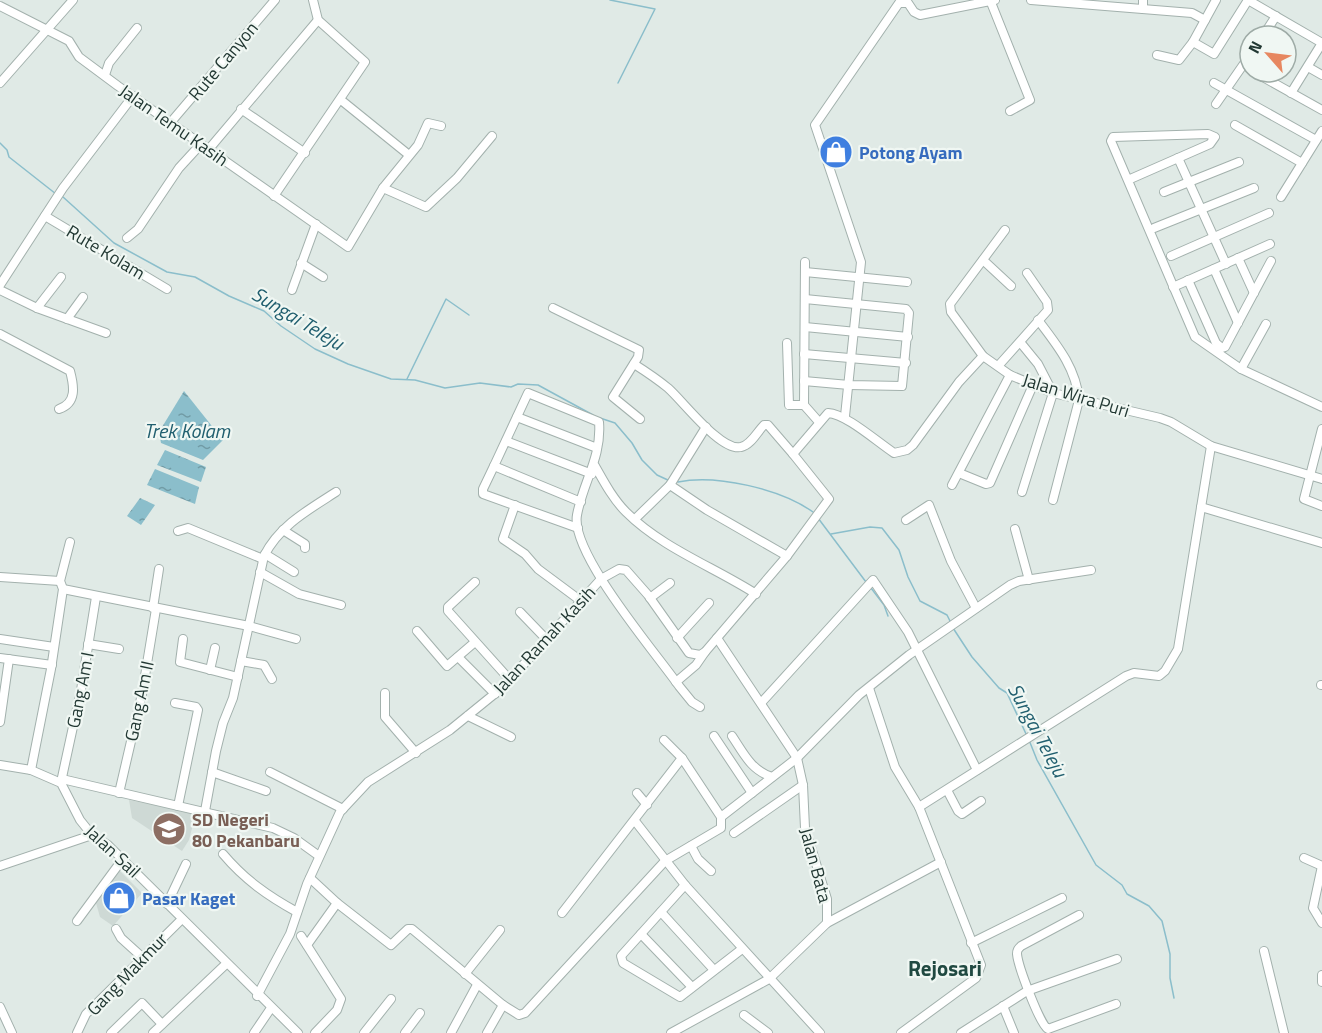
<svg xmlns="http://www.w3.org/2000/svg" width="1322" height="1033" font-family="'Titillium Web',sans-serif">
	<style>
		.built { fill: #ced9d5 }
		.water { fill: url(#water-ripples) }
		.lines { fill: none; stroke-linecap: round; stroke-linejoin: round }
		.stream { stroke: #8bbecb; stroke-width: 1.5 }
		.minor-casing { stroke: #a3b1ad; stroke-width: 10 }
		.minor { stroke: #fff; stroke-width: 8 }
		.labels { text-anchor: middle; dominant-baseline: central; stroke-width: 4.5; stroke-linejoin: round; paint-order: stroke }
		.street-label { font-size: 18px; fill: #223833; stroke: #f0f7f3 }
		.shop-label { font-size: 18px; font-weight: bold; fill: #366cbe; stroke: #f0f7f3; text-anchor: start }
		.education-label { font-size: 18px; font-weight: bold; fill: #785e54; stroke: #f0f7f3; text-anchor: start }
		.water-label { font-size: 20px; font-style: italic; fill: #215f6f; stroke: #f0f7f3 }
		.quarter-label { font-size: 21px; font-weight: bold; fill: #204941; stroke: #f0f7f3 }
	</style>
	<defs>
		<pattern id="water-ripples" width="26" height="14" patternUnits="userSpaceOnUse" patternTransform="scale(1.5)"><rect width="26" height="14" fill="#8bbecb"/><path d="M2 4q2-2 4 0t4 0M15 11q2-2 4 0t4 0" fill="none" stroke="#719ba5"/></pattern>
	</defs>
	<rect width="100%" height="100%" fill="#e0eae6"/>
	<g class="built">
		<polygon points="129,800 196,813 189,840 182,851 132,818"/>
		<polygon points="120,871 142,893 113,926 100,917 96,903"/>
	</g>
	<g class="water">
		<polygon points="184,391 223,440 203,460 161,443 159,432"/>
		<polygon points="165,450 206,467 201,482 157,465"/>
		<polygon points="155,469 199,487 195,504 147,485"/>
		<polygon points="140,498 155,505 141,525 127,516"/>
	</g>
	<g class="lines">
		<g class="stream">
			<polyline points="610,0 655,9 618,83"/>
			<polyline points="0,143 7,150 9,157 56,194"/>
			<polyline points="63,197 114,243 167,272 195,277 229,296 264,311 281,326 315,349 348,364 391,379 415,380 445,388 480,383 511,387 518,384 538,385 593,415"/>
			<polyline points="407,379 446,299 469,315"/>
			<polyline points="600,418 615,423 632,443 642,460 657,475 670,481"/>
			<path d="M678,482C716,474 781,489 813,512"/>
			<polyline points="818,518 866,582"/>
			<polyline points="831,534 870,527 882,528 899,550 908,577 920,601 947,615 951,623"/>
			<polyline points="871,588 884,605 888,616"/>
			<polyline points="953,628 972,657 999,688 1007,693 1027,736"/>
			<polyline points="1029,740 1037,760 1096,865 1122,885 1127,894 1149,906 1162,921 1170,954 1170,978 1174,998"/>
		</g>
		<g class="minor-casing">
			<g id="minor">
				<polyline points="990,0 1030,100 1010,111"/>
				<polyline points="1031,0 1192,13 1205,20"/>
				<polyline points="1216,0 1193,42 1214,54 1248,0"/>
				<polyline points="1248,0 1322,43"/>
				<polyline points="0,6 69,41 79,57 118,86 348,247 383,188 418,145 428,123 441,126"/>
				<polyline points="1143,9 1143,0"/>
				<polyline points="1263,36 1276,16"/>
				<polyline points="1157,55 1179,60 1193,42"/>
				<polyline points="1308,67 1322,75"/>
				<polyline points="1254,72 1322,110"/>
				<polyline points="105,75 109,63 137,28"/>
				<polyline points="0,83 73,0"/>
				<polyline points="1214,83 1316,140"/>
				<polyline points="1291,93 1322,43"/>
				<polyline points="341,100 409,155"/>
				<polyline points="1216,104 1250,55"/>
				<polyline points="241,109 305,153"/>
				<polyline points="171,122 275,0"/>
				<polyline points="1235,125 1302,163"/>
				<polyline points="209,149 318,20"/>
				<polyline points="1178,158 1226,264"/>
				<polyline points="1128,180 1210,144 1215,137 1208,134 1113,137 1111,141 1195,337 1241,369 1322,407"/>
				<polyline points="383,188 426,207 457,178 492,136"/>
				<polyline points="1164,192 1239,162"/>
				<polyline points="274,196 365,62 318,20 313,0"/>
				<polyline points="1281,197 1322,131"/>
				<polyline points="45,216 167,289"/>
				<polyline points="1154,228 1254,188"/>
				<polyline points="127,238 138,229 179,168 201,144"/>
				<polyline points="1171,256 1269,213"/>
				<polyline points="1238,258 1254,293"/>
				<polyline points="983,260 1011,286"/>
				<polyline points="805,262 804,405 819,422"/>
				<polyline points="301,263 323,277"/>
				<polyline points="1214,269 1238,323"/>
				<polyline points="805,272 907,282"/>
				<polyline points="1188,280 1216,343 1222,348 1225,347 1271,261"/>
				<polyline points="0,285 63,188 133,96"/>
				<polyline points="1173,287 1270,244"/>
				<polyline points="0,290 37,308 106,333"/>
				<polyline points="292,290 316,224"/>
				<polyline points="37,308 61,277"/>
				<polyline points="553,308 639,350 638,357 613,397 640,419"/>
				<polyline points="67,319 83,297"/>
				<path d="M1038,320C1057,345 1076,368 1079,400L1053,500"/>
				<polyline points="805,327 908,337"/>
				<path d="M0,334L70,371C74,386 77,403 59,409"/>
				<polyline points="1020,342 1038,364 1053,393 1022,492"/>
				<polyline points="787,343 789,405 804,405"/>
				<polyline points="804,354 906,363"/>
				<polyline points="983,356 951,312 950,304 1005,230"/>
				<path d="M634,364C645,371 657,379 668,388C683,401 721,452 741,447C751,445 757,432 764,425H768L793,454"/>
				<polyline points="999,365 1048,310 1047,302 1027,273"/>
				<polyline points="1241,369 1266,324"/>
				<polyline points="804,381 849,385 902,386 909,313 906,309 805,299"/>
				<polyline points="845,416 861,262 815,125 899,3 908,3 914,12 920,15 995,0"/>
				<polyline points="517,417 597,448"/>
				<polyline points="1322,429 1304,499 1322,506"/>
				<polyline points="506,441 592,474"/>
				<polyline points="494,466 483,489 483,494 578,528"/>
				<path d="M595,466C604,482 613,499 626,512C662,548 714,567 756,594"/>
				<polyline points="959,473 986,484 990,483 1033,385"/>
				<polyline points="670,485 707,510 787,556"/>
				<polyline points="952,485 1010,375"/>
				<path d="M581,502L494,466L528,393L599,422C602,457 583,482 577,515C570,553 656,653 679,686L692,702L700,707"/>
				<polyline points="515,505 503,539 525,554 538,569 581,601"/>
				<polyline points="1201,507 1322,543"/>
				<polyline points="635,519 670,485 706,427"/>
				<polyline points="906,520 929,505 951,561 976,608"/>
				<polyline points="1015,529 1029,580"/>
				<polyline points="283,530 305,544 305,548"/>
				<polyline points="178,531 188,528 263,559"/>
				<polyline points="265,554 294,572"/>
				<polyline points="260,572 299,594 341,605"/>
				<polyline points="0,577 60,581"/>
				<polyline points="475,582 448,607 448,611 510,680"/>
				<polyline points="63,589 249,626 296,639"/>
				<polyline points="650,598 670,583"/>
				<polyline points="153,608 159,569"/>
				<polyline points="520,612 547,640"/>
				<polyline points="417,631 447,666 475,642"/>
				<polyline points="677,638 709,603"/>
				<polyline points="0,639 54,647"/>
				<polyline points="183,639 180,662 238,677"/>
				<polyline points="88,644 119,649"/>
				<polyline points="458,657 495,694"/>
				<polyline points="0,658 52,665"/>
				<polyline points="241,661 264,665 272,679"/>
				<polyline points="210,670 215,648"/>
				<polyline points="676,682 696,665 705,652"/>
				<polyline points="1321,685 1322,685"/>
				<polyline points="869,688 895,767 919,807 981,965 976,978 901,1033"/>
				<polyline points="385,693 385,717 416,753"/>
				<polyline points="175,703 196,707 198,710 178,806"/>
				<polyline points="761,703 873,580 908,632 977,770"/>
				<polyline points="468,716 511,737"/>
				<polyline points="0,722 9,659"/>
				<polyline points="714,736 752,793"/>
				<path d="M732,736C744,754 751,770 772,777"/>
				<polyline points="664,740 682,758 721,817"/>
				<polyline points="0,765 31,770 61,783 80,820 92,835 108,845 298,1033"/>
				<polyline points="31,770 51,669 63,589 60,581 70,542"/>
				<polyline points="212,772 266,791"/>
				<polyline points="270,772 343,809"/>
				<polyline points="62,779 273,828 294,838 319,856"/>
				<polyline points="61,782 81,690 96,597"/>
				<polyline points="947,790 958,811 962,814 981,801"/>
				<polyline points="119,793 142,694 156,609"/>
				<polyline points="637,793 647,805"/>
				<polyline points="919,807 1126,676 1134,673 1159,676 1165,671 1178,649 1211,446"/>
				<path d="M205,811L216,751L223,723L233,698L264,556C279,526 308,510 336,492"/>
				<polyline points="635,821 685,885 820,1033"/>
				<polyline points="734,833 803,785"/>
				<polyline points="691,846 698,859 711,871"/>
				<path d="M223,854C245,880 268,896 297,912"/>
				<polyline points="1304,858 1322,866"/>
				<polyline points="0,866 92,835"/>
				<polyline points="1322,866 1313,908 1322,923"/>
				<polyline points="310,878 337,903"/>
				<polyline points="685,885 621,956 623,963 680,997 742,949"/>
				<polyline points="167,904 186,864"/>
				<polyline points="661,912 714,970"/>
				<polyline points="562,913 682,758"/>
				<path d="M1079,915L1021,946C1018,949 1017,950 1017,954C1018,966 1040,1025 1048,1029L1116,1004"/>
				<polyline points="77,921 122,860"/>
				<polyline points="827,923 941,862"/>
				<polyline points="116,929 121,938 142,957"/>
				<polyline points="641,934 691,986"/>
				<polyline points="301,936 341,999 337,1010 315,1033"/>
				<polyline points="971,943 1062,898"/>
				<polyline points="307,945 337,903 391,945 408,929 412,929 503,1005 519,1015 525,1013 665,861 721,828 721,817 797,758 859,695 909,655 1010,585 1019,581 1091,570"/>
				<polyline points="1264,951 1284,1033"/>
				<polyline points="465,974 500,930"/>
				<polyline points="1322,975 1322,982"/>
				<path d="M257,996L290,934L307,884L340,812L368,782L450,730L503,687L601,579L619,569L626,570L648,595L689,653L700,655L705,652L787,556L829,499L793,454L828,413C846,414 876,441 894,453L907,450L913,445L959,382L983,356L1010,375L1053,393L1160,418L1171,422L1211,446L1322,479"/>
				<polyline points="1003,1006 1014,1033"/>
				<polyline points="0,1007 12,1033"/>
				<polyline points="744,1015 768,1033"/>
				<polyline points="77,1033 86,1014 182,919"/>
				<polyline points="111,1033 142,1003 162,1024"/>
				<polyline points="153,1033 226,964"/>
				<polyline points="254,1033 271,1008"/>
				<polyline points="364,1033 391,999"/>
				<polyline points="405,1033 420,1013"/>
				<polyline points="451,1033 477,985"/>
				<polyline points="487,1033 503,1005"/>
				<polyline points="671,1033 769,979 827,923 827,899 805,828 803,785 797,758 717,638"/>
				<polyline points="961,1033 1027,991 1117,959"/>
			</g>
		</g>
		<use href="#minor" class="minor"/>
	</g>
	<defs>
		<g id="shop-disc" transform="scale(1.725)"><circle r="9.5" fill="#3f7fe0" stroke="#f0f7f3"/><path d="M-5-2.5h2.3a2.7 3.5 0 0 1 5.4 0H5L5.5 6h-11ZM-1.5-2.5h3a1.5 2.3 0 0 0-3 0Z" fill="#fff"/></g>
		<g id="school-disc" transform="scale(1.725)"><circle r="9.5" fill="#8d6e63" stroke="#f0f7f3"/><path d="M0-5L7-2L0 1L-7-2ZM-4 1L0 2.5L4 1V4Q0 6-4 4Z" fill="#fff"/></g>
	</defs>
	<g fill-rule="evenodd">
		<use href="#shop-disc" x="836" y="152"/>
		<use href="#school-disc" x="169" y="829"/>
		<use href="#shop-disc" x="119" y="898"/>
	</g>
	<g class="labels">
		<g class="street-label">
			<text transform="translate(223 61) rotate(-50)">Rute Canyon</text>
			<text transform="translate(174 125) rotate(35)">Jalan Temu Kasih</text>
			<text transform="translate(106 252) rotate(31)">Rute Kolam</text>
			<text transform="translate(1076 395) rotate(17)">Jalan Wira Puri</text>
			<text transform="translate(544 640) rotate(-47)">Jalan Ramah Kasih</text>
			<text transform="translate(80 690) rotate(-79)">Gang Am I</text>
			<text transform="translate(139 701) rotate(-78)">Gang Am II</text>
			<text transform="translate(113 851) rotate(43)">Jalan Sail</text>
			<text transform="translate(816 865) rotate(75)">Jalan Bata</text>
			<text transform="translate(127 974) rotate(-46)">Gang Makmur</text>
		</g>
		<g class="shop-label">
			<text x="859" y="152">Potong Ayam</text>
			<text x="142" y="898">Pasar Kaget</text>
		</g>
		<g class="education-label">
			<text x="192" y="819">SD Negeri<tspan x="192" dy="21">80 Pekanbaru</tspan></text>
		</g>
		<g class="water-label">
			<text transform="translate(298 318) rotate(31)">Sungai Teleju</text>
			<text x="187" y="430">Trek Kolam</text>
			<text transform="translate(1038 730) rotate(62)">Sungai Teleju</text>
		</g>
		<g class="quarter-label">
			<text x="945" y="968">Rejosari</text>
		</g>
	</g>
	<g transform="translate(1268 54) rotate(298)"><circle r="28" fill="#f0f7f3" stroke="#9eaba6" stroke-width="1.5"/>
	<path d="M0-4.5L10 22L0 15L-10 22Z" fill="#e78760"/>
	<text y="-9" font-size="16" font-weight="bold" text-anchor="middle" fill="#223833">N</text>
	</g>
</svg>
